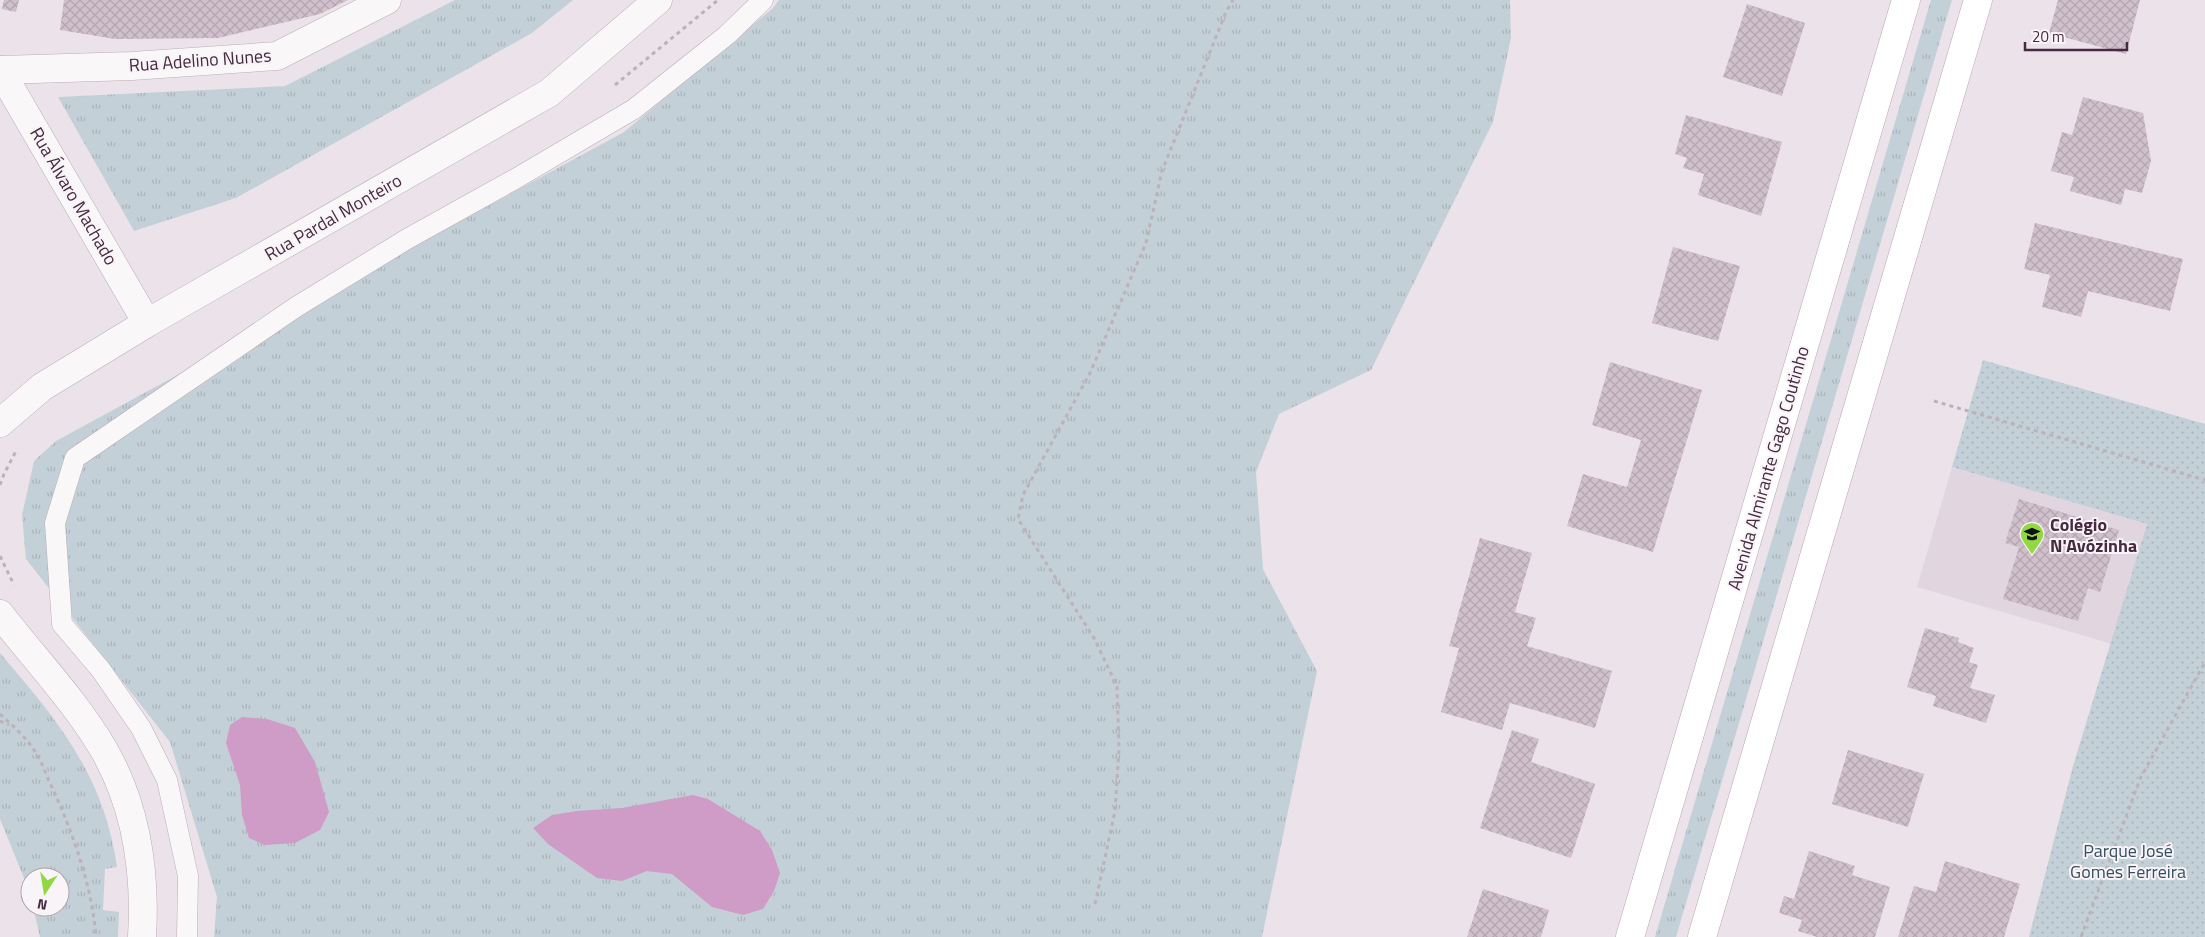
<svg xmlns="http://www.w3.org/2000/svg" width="2205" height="937" font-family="'Titillium Web',sans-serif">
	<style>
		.built { fill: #e1d5df }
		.grass { fill: url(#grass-tufts) }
		.park { fill: url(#park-dots) }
		.water { fill: #ce9cc7 }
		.building { fill: url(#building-cross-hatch) }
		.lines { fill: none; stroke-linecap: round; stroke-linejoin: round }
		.service-casing { stroke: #baacb7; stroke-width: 21 }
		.minor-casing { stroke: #baacb7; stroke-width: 29 }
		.tertiary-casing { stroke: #baacb7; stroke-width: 29 }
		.primary-casing { stroke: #b9a2b4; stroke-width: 29 }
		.path { stroke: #bdb1ba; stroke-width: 3; stroke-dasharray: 4 4; stroke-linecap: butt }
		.service { stroke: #faf7f9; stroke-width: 20 }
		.minor { stroke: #faf7f9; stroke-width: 28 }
		.tertiary { stroke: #faf7f9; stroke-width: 28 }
		.primary { stroke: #fff; stroke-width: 28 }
		.labels { text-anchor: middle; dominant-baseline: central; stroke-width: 4; stroke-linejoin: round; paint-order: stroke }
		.street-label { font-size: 18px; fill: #462a3f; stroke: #f9f4f8 }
		.poi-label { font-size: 18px; font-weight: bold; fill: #462a3f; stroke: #f9f4f8; text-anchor: start }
		.park-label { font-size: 18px; fill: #364f63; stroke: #f9f4f8 }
	</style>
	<defs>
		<pattern id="grass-tufts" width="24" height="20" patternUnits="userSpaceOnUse" patternTransform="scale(1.25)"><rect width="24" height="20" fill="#c4d0d7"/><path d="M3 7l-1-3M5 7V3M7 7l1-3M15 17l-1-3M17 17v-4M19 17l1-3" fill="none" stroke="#aab3ba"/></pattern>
		<pattern id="park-dots" width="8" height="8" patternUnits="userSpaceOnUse" patternTransform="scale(1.25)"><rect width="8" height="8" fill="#c4d0d7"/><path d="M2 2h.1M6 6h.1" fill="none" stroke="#aab3ba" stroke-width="1.8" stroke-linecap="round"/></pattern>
		<pattern id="building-cross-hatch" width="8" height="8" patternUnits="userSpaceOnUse" patternTransform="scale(1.25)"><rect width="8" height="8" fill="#d0c0cc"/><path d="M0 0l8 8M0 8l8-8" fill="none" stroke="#b4a5b0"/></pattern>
	</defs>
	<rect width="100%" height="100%" fill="#ece3ea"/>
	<polygon class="built" points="1952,467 2147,524 2112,644 1917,587"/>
	<g class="grass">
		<polygon points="455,0 573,0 532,33 236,198 134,231 58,97 285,86"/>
		<polygon points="779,0 1510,0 1511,38 1493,122 1371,370 1279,414 1256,472 1263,569 1317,671 1262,937 214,937 217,897 170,742 26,559 22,515 34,461 56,441 624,132 773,8"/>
		<polygon points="1931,0 1952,0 1676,937 1655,937"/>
		<path d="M0,653C58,721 104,775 117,867L105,869L103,910L119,912L118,937H40L33,907H60V877H30V893L0,819Z"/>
	</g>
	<polygon class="park" points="1983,360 2205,424 2205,937 2029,937 2073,766 2147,524 1952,467"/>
	<g class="water">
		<polygon points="242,717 267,719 295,728 315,762 329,812 320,830 295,843 265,845 249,838 242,815 240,785 226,743 230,725"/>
		<polygon points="693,795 708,799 760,831 772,850 780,873 774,891 763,909 743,915 712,907 672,874 647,871 622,881 597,878 548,844 533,828 552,815 577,811 622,808"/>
	</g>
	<g class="building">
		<polygon points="4,0 19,0 16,12 2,9"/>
		<polygon points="64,0 348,0 320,14 218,38 115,39 60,30"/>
		<polygon points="2058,0 2140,0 2126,54 2049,33"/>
		<polygon points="1747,4 1805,23 1782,96 1723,77"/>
		<polygon points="2083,97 2143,113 2151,161 2142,193 2125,189 2121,205 2070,191 2074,177 2051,171 2062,132 2072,135"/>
		<polygon points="1686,115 1782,142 1761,216 1698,195 1704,174 1683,168 1687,158 1675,154"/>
		<polygon points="2035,223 2183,259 2170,311 2088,291 2081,317 2042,307 2050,275 2024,269"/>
		<polygon points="1673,247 1740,266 1718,341 1652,323"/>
		<polygon points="1610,362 1702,390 1653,552 1567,526 1583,474 1627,487 1641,440 1592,425"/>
		<polygon points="2019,499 2119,530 2100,592 2088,588 2078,621 2003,599 2019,547 2005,543"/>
		<polygon points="1480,538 1532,553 1515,612 1536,618 1527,646 1612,671 1595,728 1510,703 1502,730 1441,712 1459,648 1449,646"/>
		<polygon points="1925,628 1959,638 1958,642 1974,648 1969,662 1978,665 1970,688 1995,695 1986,723 1933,706 1936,696 1907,687"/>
		<polygon points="1512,730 1539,739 1531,762 1595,784 1571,858 1480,828"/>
		<polygon points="1848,750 1924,774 1908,827 1832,804"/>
		<polygon points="1809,851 1855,866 1852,875 1890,887 1875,937 1817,937 1798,931 1802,920 1779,913 1784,896 1794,899"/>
		<polygon points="1945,861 2020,884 2004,937 1898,937 1914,886 1936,892"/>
		<polygon points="1483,889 1549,910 1541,937 1467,937"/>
	</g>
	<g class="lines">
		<g class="service-casing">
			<polyline id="service" points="187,937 188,876 167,780 141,728 101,670 62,624 55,523 75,458 296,307 407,239 515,179 634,109 727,35 763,0"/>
		</g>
		<g class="minor-casing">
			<g id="minor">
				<polyline points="0,70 147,323"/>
				<polyline points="1,70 132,66 277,56 387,0"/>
			</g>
		</g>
		<g class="tertiary-casing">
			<g id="tertiary">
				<polyline points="0,423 42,387 147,323 549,93 658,0"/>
				<path d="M0,614C34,658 76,702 104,750C137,808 146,871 142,937"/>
			</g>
		</g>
		<g class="primary-casing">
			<g id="primary">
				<polyline points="1630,937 1906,0"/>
				<polyline points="1702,937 1978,0"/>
			</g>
		</g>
		<g class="path">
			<polyline points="615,85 718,0"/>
			<polyline points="1934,401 2205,480"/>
			<polyline points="0,485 4,474 16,451"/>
			<polyline points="0,556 14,585"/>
			<path d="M0,714C13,726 26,737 36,753C41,761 45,771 49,781C71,827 92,885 96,937"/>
			<polyline points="0,721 9,725"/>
			<polyline points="1095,904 1115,811 1119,749 1117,686 1094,638 1018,519 1023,495 1090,373 1146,243 1162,171 1226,12 1233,0"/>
			<polyline points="2081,937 2140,779 2205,662"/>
		</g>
		<use href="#service" class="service"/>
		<use href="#minor" class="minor"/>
		<use href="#tertiary" class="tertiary"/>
		<use href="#primary" class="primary"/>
	</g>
	<defs>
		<g id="school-pin" transform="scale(1.25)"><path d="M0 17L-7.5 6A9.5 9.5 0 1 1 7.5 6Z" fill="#91d842" stroke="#f9f4f8"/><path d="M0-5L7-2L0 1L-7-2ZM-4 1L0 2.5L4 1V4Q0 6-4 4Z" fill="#111"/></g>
	</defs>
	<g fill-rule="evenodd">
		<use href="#school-pin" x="2032" y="534"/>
	</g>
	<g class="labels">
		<g class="street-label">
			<text transform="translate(200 60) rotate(-4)">Rua Adelino Nunes</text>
			<text transform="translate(74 196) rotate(60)">Rua Álvaro Machado</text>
			<text transform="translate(333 217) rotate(-30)">Rua Pardal Monteiro</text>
			<text transform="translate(1768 468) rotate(-74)">Avenida Almirante Gago Coutinho</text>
		</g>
		<g class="poi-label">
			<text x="2050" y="524">Colégio<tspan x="2050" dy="21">N'Avózinha</tspan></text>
		</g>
		<g class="park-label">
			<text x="2128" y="850">Parque José<tspan x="2128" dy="21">Gomes Ferreira</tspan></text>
		</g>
	</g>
	<g transform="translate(45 892) rotate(192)"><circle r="24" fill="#f9f4f8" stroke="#b1a3ae"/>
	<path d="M0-4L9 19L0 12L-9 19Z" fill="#91d842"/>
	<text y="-8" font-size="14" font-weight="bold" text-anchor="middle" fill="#462a3f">N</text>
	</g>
	<path d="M2025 42v8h102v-8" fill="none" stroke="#462a3f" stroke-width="2.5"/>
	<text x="2032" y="42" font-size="15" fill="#462a3f" stroke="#f9f4f8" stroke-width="4" paint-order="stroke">20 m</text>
</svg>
